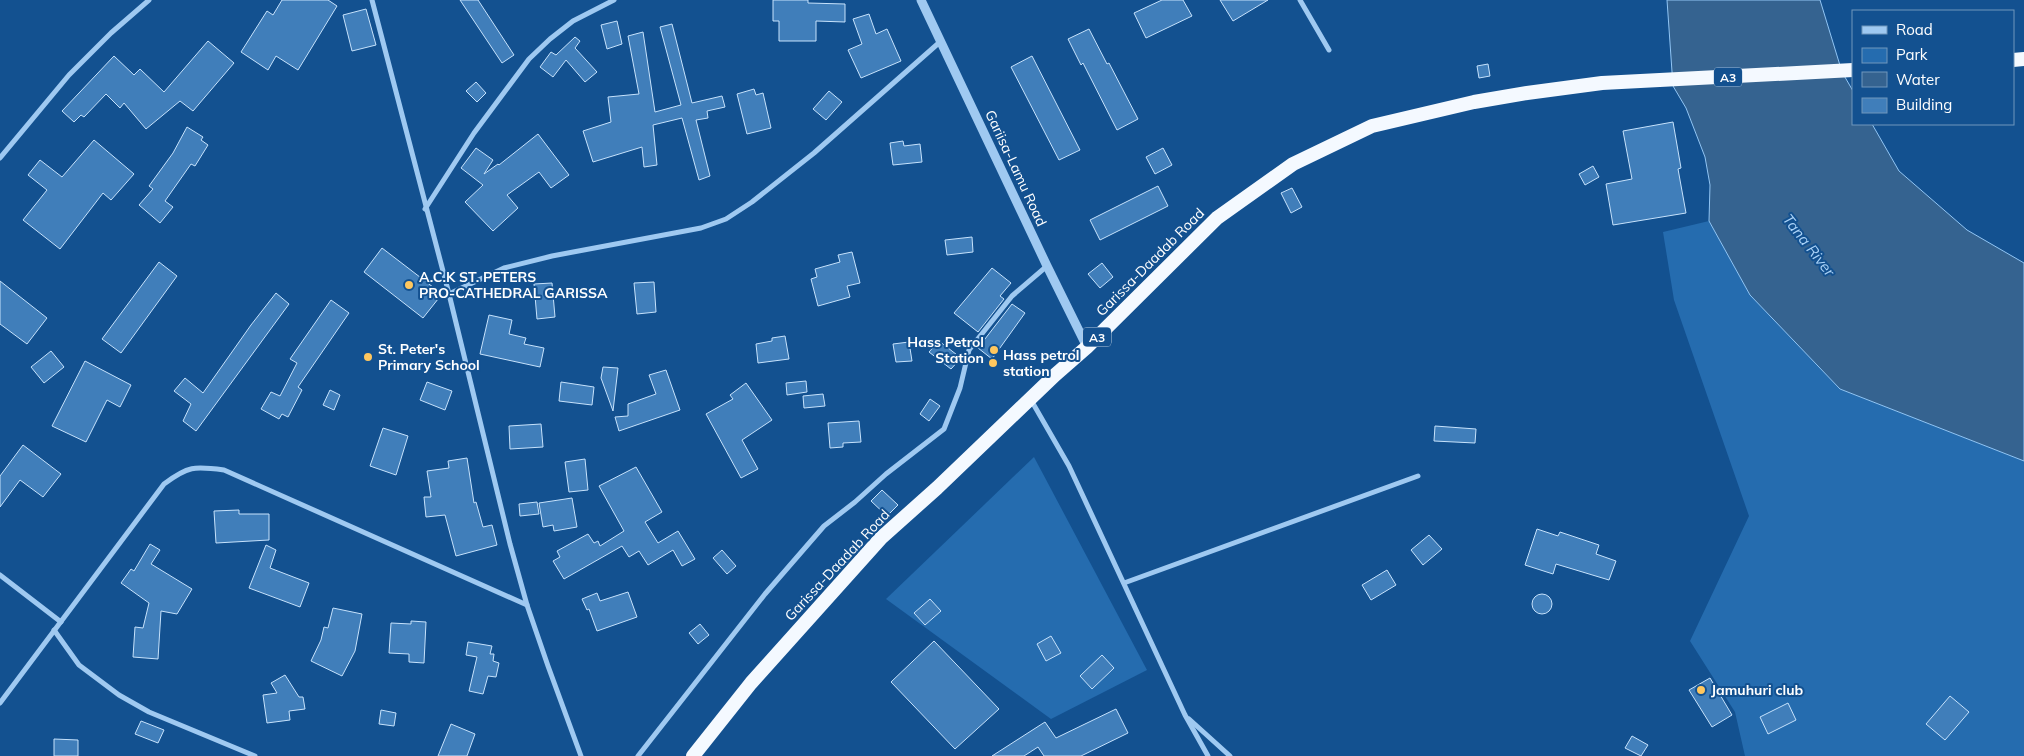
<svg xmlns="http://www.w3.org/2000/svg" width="2024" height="756" font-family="Mulish,sans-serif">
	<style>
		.green { fill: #256caf }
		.water { fill: #356390; stroke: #91c5f4 }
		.building { fill: #407eba; stroke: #c6e2fc }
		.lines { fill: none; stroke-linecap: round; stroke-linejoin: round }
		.minor { stroke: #9fc9f1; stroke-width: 5 }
		.tertiary { stroke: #9fc9f1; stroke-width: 9 }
		.trunk { stroke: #f4f9ff; stroke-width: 14 }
		.poi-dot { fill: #ffc75f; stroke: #135190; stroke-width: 2 }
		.labels { text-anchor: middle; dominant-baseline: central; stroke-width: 4; stroke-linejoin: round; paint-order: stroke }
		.shield { fill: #135190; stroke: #b8cbde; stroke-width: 1 }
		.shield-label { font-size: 12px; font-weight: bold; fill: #fff }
		.street-label { font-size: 14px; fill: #fff; stroke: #135190 }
		.poi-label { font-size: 14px; font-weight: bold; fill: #fff; stroke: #135190; text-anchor: start }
		.water-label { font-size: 15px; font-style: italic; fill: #abd3f8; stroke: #135190 }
	</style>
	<rect width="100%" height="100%" fill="#135190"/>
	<g class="green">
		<polygon points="1709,221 1750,295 1840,389 2024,461 2024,756 1745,756 1735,712 1690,641 1749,516 1674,300 1663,232"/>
		<polygon points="1034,457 1147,670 1051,719 886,599"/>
	</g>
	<polygon class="water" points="1667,0 1820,0 1842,72 1853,91 1853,124 1872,124 1899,171 1967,230 2024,263 2024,461 1840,389 1750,295 1709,221 1710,185 1705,157 1686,108 1673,86"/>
	<g class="building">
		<polygon points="282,0 328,0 337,6 298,70 276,56 268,70 241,52 267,11 273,15"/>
		<polygon points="460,0 478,0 514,55 502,63"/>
		<polygon points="773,0 808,0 808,3 845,4 845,22 816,21 816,41 779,41 779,21 773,21"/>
		<polygon points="1162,0 1183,0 1192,16 1146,38 1134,13"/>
		<polygon points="1220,0 1268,0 1233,21"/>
		<polygon points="366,9 376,45 352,51 343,15"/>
		<polygon points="869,14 876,34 887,29 901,61 861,78 848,50 862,44 853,19"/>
		<polygon points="617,21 622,44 607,49 601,25"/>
		<polygon points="672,24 692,103 722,96 725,107 707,111 708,118 696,120 710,176 699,180 682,118 653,125 657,165 644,167 642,147 593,162 583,131 611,122 608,97 639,94 628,36 643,32 655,112 681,105 660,27"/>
		<polygon points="1089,29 1107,64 1109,63 1138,119 1117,130 1083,63 1081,65 1068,39"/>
		<polygon points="575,37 580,41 575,48 597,72 585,82 566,60 553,77 540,67 551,52 556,55"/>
		<polygon points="208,41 234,63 193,111 180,101 146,129 124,103 120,108 106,94 84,117 81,115 74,122 62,111 114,56 134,75 140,69 164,92"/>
		<polygon points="1032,56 1080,150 1059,160 1011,67"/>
		<polygon points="1488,64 1490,76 1479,78 1477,66"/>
		<polygon points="476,82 486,93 477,102 466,91"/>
		<polygon points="754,89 756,95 763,93 771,128 747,134 737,94"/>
		<polygon points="829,91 842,102 826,120 813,109"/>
		<polygon points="1673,122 1681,168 1678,169 1686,213 1613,225 1606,184 1632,179 1623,131"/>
		<polygon points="187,127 203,137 201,140 208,145 195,166 191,164 165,201 173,207 160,223 139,205 153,189 149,186 173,153"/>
		<polygon points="538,134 569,175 551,188 539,172 507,195 518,208 493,231 465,202 483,185 461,168 476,148 493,160 484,174 498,164 499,165"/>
		<polygon points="94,140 134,174 111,200 103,193 60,249 23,220 47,190 28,175 40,160 62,177"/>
		<polygon points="903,141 904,146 920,144 922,162 893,165 890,143"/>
		<polygon points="1163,148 1172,165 1155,174 1146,157"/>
		<polygon points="1593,166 1599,177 1585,185 1579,174"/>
		<polygon points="1158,186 1168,206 1100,240 1090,220"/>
		<polygon points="1292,188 1302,207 1291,213 1281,193"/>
		<polygon points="972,237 973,252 947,255 945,240"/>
		<polygon points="382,248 442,294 423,318 364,272"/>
		<polygon points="852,252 860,283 847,286 850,297 818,306 811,279 817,277 815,269 840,262 838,255"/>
		<polygon points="159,262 177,276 121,353 102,339"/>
		<polygon points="1102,263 1113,277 1100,288 1088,274"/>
		<polygon points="992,268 1011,283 1000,296 1004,299 978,332 954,313"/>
		<polygon points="0,281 47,318 27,344 0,324"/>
		<polygon points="654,282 656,312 637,314 634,283"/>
		<polygon points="552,283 555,317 537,319 534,284"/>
		<polygon points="276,293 289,304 196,431 183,421 191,404 174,391 185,378 203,393 251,325"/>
		<polygon points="331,300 349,313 298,387 302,390 288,417 282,414 279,419 261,409 271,392 280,396 297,363 290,359"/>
		<polygon points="1012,304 1025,313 992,359 978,348"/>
		<polygon points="489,315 512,320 509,334 526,338 524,344 544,348 540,367 480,354"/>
		<polygon points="785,336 789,359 758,363 756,344 772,341 772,338"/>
		<polygon points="939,341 961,358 951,369 929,352"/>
		<polygon points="909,342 912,361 896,362 893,344"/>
		<polygon points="51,351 64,367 44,383 31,367"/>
		<polygon points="85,361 131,385 120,407 107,400 86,442 52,426"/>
		<polygon points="603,367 618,368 613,411 601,378"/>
		<polygon points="666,370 680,410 619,431 615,417 628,416 628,404 656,394 649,375"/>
		<polygon points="806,381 807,392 787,395 786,383"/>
		<polygon points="427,382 452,391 445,410 420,400"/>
		<polygon points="561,382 594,387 592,405 559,401"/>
		<polygon points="746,383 772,420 742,440 758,469 741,478 706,414 733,399 730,395"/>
		<polygon points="330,390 340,395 334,410 323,405"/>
		<polygon points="823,394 825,406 804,408 803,396"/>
		<polygon points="930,399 940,406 929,421 920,414"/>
		<polygon points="859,421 861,442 843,443 843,447 830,448 828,423"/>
		<polygon points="541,424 543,447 510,449 509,426"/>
		<polygon points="1435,426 1476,429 1475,443 1434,441"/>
		<polygon points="383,428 408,436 396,475 370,466"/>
		<polygon points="23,445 61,474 43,497 20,480 0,507 0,476"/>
		<polygon points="467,458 474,503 476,502 483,527 492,525 497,545 456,556 445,515 426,517 424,497 431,497 427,471 449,468 448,461"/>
		<polygon points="585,459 588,490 569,492 565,462"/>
		<polygon points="636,467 662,512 645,522 658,543 678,531 695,559 682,566 673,550 648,565 639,551 629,557 622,546 564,579 553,561 560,557 557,551 588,534 594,543 598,541 600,546 624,531 599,486"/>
		<polygon points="882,490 898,505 887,516 871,501"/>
		<polygon points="572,498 577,527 554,531 553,525 543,527 539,503"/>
		<polygon points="537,502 539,514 520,516 519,504"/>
		<polygon points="239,510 239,514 269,514 269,540 216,543 214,511"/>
		<polygon points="1537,529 1558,536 1560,532 1599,545 1596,554 1616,561 1609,580 1556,564 1553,574 1525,565"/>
		<polygon points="1429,535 1442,549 1423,565 1411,550"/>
		<polygon points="150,544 160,550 151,564 192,589 177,614 161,611 158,659 133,657 135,627 143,628 149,603 121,583 131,569 134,571"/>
		<polygon points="266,545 276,550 270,568 309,583 300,607 249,588"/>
		<polygon points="722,550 736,566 727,574 713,558"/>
		<polygon points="1387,570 1396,585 1371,600 1362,585"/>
		<polygon points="628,592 637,617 597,631 589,609 587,610 582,599 597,593 600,601"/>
		<circle cx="1542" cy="604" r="10"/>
		<polygon points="930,599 941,611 925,625 914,613"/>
		<polygon points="333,608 362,614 355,651 342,676 311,661 321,640 324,627 328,628"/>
		<polygon points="411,621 426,622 424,663 409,662 409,654 389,653 391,623 411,624"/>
		<polygon points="700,624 709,635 698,644 689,633"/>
		<polygon points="1051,636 1061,653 1046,661 1037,644"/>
		<polygon points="934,641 999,709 955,749 891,682"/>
		<polygon points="468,642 492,646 490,654 494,654 493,661 499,663 496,677 488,676 483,694 469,691 477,657 466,655"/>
		<polygon points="1102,655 1114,668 1092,689 1080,676"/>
		<polygon points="285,675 299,697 303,697 305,709 289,711 290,720 267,723 263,695 277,693 271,683"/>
		<polygon points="1710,678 1732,715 1712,727 1689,690"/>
		<polygon points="1950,696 1969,712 1945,740 1926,724"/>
		<polygon points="1788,703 1796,720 1768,734 1760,717"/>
		<polygon points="1116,709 1128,733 1081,756 1044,756 1038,747 1024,756 992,756 1045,722 1056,738"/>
		<polygon points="381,710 396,713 394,726 379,724"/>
		<polygon points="141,721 164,730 158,743 135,734"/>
		<polygon points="451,724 475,734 467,756 438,756"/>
		<polygon points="1632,736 1648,745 1641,756 1625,748"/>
		<polygon points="54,739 78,740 78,756 54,756"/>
	</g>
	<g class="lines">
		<g class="minor">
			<polyline points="372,0 449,294 510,544 527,605 548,666 581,756"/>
			<polyline points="1300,0 1329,50"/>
			<polyline points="0,158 69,75 111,33 149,0"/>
			<polyline points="425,209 474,133 529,59 550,39 573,21 614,0"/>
			<polyline points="449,294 504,268 552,256 701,228 726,219 752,202 814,153 941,41"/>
			<polyline points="1031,400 1069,466 1185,715 1208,756"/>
			<polyline points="0,575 61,622"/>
			<polyline points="1124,583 1418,476"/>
			<polyline points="54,630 79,665 119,695 149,712 255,756"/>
			<path d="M0,703L164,484C188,466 194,466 224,470L527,605"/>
			<polyline points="1189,719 1230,756"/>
			<polyline points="638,756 765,594 824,526 855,502 886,474 944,429 960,388 969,350 1012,296 1047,266"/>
		</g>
		<polyline class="tertiary" points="921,0 1047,266 1087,347"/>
		<g class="trunk">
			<polyline points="2013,60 2024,59"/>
			<polyline points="693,756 751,683 881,538 937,488 1055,375 1087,347 1217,218 1293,164 1372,126 1474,102 1527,93 1602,83 1853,70"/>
		</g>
	</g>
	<g class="poi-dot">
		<circle cx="409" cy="285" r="5"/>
		<circle cx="994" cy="350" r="5"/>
		<circle cx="368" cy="357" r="5"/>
		<circle cx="993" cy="363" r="5"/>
		<circle cx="1701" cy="690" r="5"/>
	</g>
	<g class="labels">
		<g class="shield">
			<rect x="1714" y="67.5" width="28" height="19" rx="4"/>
			<rect x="1083" y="327.5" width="28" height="19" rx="4"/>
		</g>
		<g class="shield-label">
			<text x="1728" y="77">A3</text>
			<text x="1097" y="337">A3</text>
		</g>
		<g class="street-label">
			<text transform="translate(1016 168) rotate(65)">Gariisa-Lamu Road</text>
			<text transform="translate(1150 262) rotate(-45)">Garissa-Daadab Road</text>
			<text transform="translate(837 565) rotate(-47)">Garissa-Daadab Road</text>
		</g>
		<g class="poi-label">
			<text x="419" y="277">A.C.K ST. PETERS<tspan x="419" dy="16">PRO-CATHEDRAL GARISSA</tspan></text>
			<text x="984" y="342" text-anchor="end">Hass Petrol<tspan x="984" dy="16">Station</tspan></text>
			<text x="378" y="349">St. Peter's<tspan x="378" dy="16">Primary School</tspan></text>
			<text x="1003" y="355">Hass petrol<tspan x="1003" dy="16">station</tspan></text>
			<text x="1711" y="690">Jamuhuri club</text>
		</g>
		<g class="water-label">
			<text transform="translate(1809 245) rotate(52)">Tana River</text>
		</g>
	</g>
	<rect x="1852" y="10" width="162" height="115" fill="#135190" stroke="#7197bc"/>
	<rect x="1862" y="26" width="25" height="8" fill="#9fc9f1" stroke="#7197bc"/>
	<text x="1896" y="35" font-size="15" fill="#ffffff">Road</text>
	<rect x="1862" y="48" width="25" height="15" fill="#256caf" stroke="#7197bc"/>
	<text x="1896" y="60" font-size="15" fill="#ffffff">Park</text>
	<rect x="1862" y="72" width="25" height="15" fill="#356390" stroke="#7197bc"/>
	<text x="1896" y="85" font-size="15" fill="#ffffff">Water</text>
	<rect x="1862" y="98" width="25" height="15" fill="#407eba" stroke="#7197bc"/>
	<text x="1896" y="110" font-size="15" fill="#ffffff">Building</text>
</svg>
